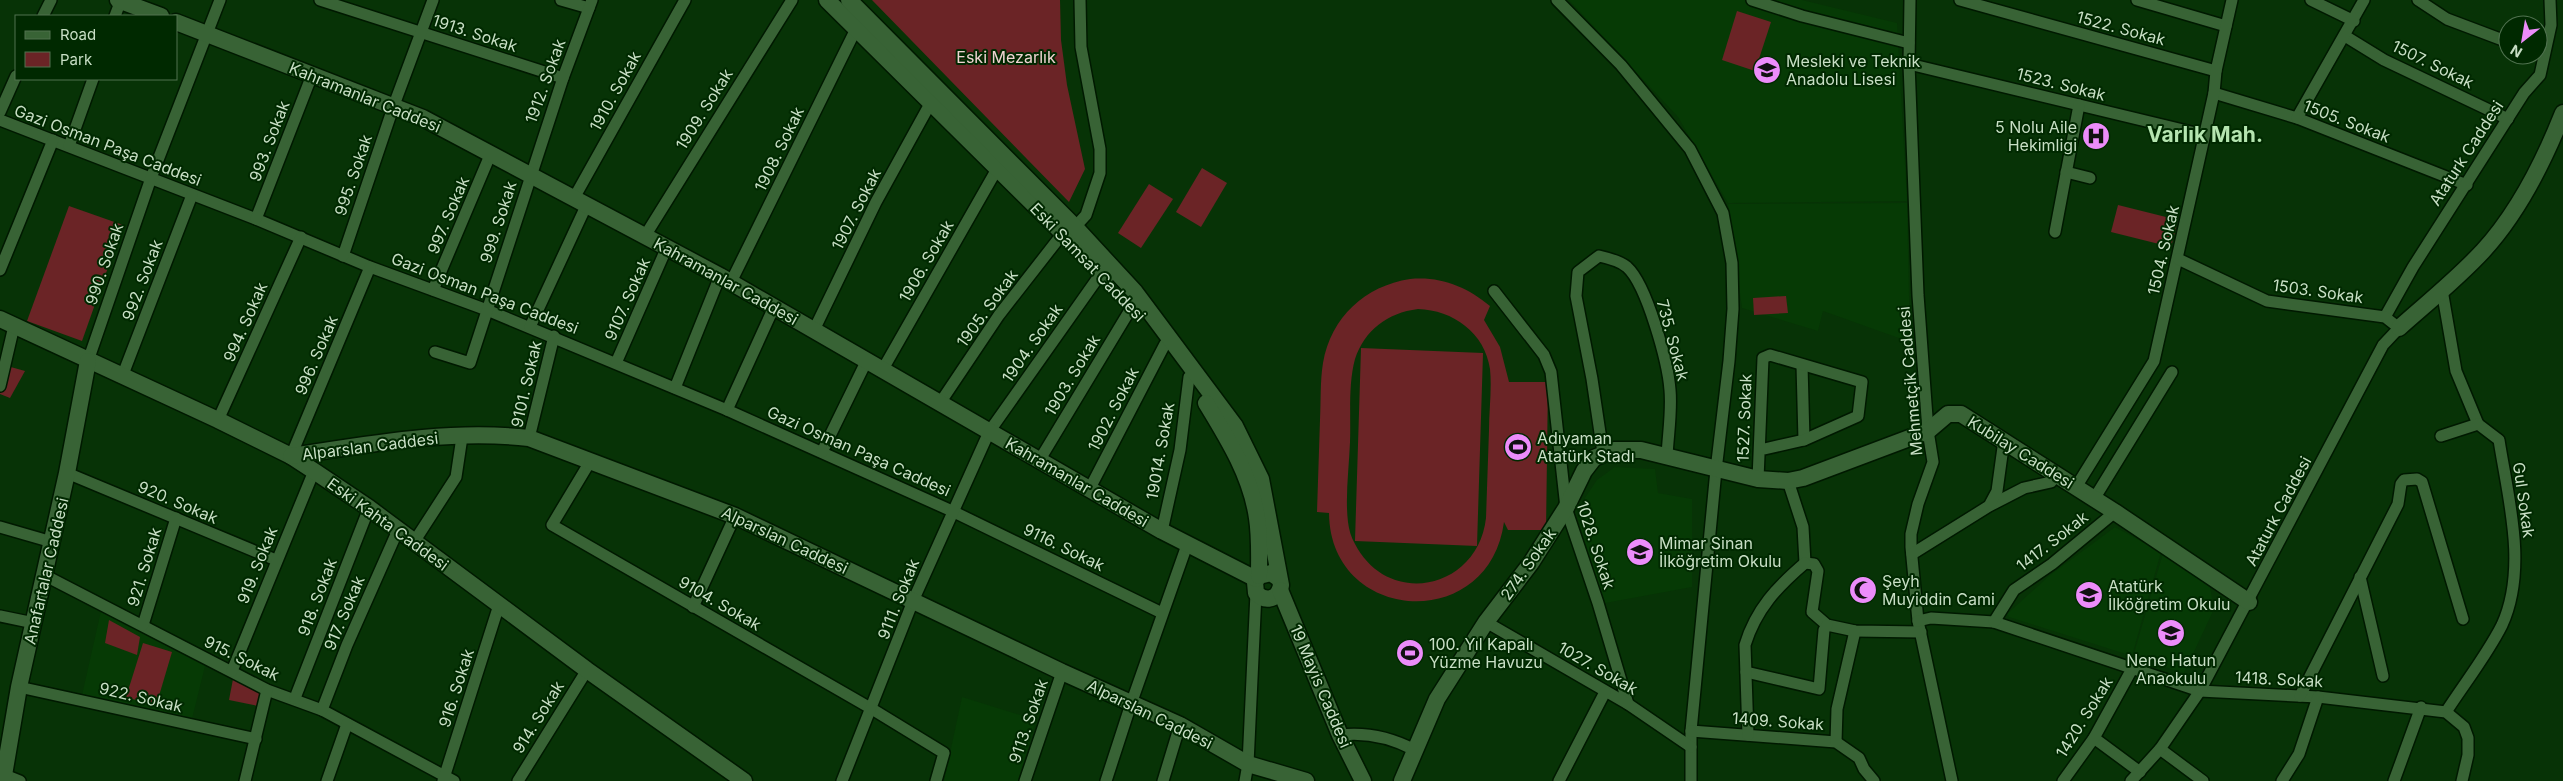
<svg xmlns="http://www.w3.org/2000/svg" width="2563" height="781" font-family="Inter,sans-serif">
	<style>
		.built { fill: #063a05 }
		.green { fill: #6b2426; fill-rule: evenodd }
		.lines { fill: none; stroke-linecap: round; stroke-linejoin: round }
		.street-casing { stroke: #001900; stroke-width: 14 }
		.secondary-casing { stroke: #001900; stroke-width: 19 }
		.street { stroke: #386335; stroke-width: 11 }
		.secondary { stroke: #386335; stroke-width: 16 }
		.labels { text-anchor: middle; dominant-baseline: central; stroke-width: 4; stroke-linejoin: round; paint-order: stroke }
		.street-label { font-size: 16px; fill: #c8dfc5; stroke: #002900 }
		.park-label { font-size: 16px; fill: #f0d4d2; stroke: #002900 }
		.poi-label { font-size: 16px; fill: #c8dfc5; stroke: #002900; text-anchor: start }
		.district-label { font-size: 21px; font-weight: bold; fill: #b5e5b0; stroke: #002900 }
	</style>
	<rect width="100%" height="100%" fill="#073306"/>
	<g class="built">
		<polygon points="1569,0 1802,0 1897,23 1907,201 1728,203 1678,117"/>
		<polygon points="1907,203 1910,342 1823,311 1818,331 1742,308 1728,204"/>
		<polygon points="1615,467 1655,469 1658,493 1692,499 1692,587 1600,604 1578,517 1585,498 1597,480"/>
		<polygon points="2115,527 2161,552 2132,656 2009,617 2007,614 2049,576"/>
		<polygon points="2163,553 2209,582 2214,609 2184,673 2133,657"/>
		<polygon points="101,611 205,666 192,719 82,695"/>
		<polygon points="962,697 1036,720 1018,781 944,781"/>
	</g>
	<g class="green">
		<polygon points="872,0 1060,0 1061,40 1067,85 1085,169 1069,202"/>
		<polygon points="1737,11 1771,22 1755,71 1722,60"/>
		<polygon points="1202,168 1227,183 1201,227 1176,212"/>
		<polygon points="1149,184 1173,199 1141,248 1118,233"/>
		<polygon points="2118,205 2178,220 2171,247 2111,232"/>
		<polygon points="69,206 123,225 82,341 27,321"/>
		<path d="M1410,279C1441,276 1467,287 1490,306L1484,320L1500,347L1509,382H1548L1546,530H1508L1504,522C1489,634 1330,624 1329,513L1317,512C1318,481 1319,451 1320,420C1321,401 1320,381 1323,363C1331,317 1365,286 1410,279ZM1418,309C1453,310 1485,333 1490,369C1492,389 1489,410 1489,430C1488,459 1487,489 1486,518C1478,589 1389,609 1355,544C1351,537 1349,530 1348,522C1345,497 1349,468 1350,442C1351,416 1348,385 1355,359C1365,330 1387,313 1418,309Z"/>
		<polygon points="1786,296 1788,313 1754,315 1753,298"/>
		<polygon points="1361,348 1483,353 1477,546 1355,541"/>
		<polygon points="0,364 25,371 10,398 0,394"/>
		<polygon points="109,620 140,637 137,655 105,643"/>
		<polygon points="143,643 172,652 156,706 126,697"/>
		<polygon points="233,679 260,693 258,706 229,700"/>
	</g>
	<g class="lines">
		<g class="street-casing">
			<g id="street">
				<polyline points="320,0 563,78"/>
				<polyline points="561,0 589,8"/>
				<polyline points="1557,0 1621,65 1690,149 1723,213 1732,263 1733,309 1729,361 1716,470 1691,731 1691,781"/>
				<polyline points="1752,0 1802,16 1909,43"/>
				<polyline points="1910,0 1909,64 1918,295 1928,431 1933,462 1918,504 1911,534 1911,547 1918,621 1952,781"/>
				<polyline points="1960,0 2216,71"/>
				<polyline points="2137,0 2226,26"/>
				<polyline points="2311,0 2354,21"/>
				<polyline points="2418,0 2447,19 2508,42"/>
				<polyline points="43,16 51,0"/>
				<polyline points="115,16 121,0"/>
				<polyline points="2345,36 2384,60 2508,119"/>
				<polyline points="1909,64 2204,135"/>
				<polyline points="2214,93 2297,118 2467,185"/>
				<polyline points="0,112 16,76"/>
				<polyline points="2297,118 2364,0"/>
				<polyline points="0,120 256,219 370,267 487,310 727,410 952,511 1162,613"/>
				<polyline points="69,146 93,79"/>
				<polyline points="2066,172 2090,178"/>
				<polyline points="574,198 685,0"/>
				<polyline points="256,219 312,75"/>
				<polyline points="2055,232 2079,105"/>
				<polyline points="645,236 792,0"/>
				<polyline points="343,256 394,105 433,0"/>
				<polyline points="0,270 53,140"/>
				<polyline points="731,282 856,29"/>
				<polyline points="433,290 491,153"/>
				<path d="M2442,290L2456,371L2478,424L2499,440C2508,498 2528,568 2502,625C2487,655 2464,684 2446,712"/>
				<polyline points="1494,291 1544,355 1551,372 1566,508 1598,603 1628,704"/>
				<polyline points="2385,317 2413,267 2524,93 2540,75 2551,25 2550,0"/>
				<polyline points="530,327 587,204"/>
				<polyline points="814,330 876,202 930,104"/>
				<polyline points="435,352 470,363 563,78 592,0"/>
				<polyline points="88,361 151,178 220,0"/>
				<polyline points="616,363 667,247"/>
				<polyline points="1802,365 1804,440"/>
				<polyline points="883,369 997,169"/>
				<polyline points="122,377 192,195"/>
				<polyline points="0,386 14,326"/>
				<polyline points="675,388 720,276"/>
				<polyline points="940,403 999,315 1063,233 1075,227 1086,215 1100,173 1100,149 1081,47 1080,0"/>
				<polyline points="727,410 774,307"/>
				<polyline points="218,420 301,237"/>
				<polyline points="2441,436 2478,424"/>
				<polyline points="529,438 554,336"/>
				<polyline points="822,452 867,360"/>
				<path d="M1603,453L1592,379L1576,296L1578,272L1599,256C1608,258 1620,261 1627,267C1647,285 1668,363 1670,390C1672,411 1668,435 1667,456"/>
				<polyline points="291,456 370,267"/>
				<polyline points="591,460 552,525 872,709 944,753 936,781"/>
				<polyline points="1039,461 1133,305"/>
				<polyline points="67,473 276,560"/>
				<polyline points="1758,479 1763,358 1770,355 1862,382 1858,416 1804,440 1760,450"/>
				<polyline points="1788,481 1803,527 1805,563"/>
				<polyline points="2076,487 2154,361 2214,93 2216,71 2232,0"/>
				<polyline points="1089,490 1165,344"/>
				<polyline points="2094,499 2172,372"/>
				<polyline points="1991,505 2024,488 2051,482 2056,474"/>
				<polyline points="0,527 52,542"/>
				<polyline points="1162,531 1180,450 1189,377"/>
				<polyline points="414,542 456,477 462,437"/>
				<polyline points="1912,554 1989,506 1997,491 2004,440"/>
				<polyline points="1805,563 1814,564 1818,571 1812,612 1827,625 1855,631 1921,632"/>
				<polyline points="44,575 267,690 322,710 454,781"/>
				<polyline points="2360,577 2383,676"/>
				<polyline points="693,607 735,516"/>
				<polyline points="0,616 34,623"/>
				<polyline points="1918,621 1931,618 1994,622 2200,691 2318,697 2446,712 2464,727 2468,738 2468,755 2462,781"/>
				<polyline points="1486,622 1628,704 1691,747"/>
				<polyline points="1994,622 2014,590 2052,564 2115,512"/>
				<polyline points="143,625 176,518"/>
				<polyline points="232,671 314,471"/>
				<polyline points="1746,672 1819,689 1824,630 1827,625"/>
				<polyline points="19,687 256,739"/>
				<polyline points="2300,696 2398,504 2401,484 2404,480 2417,479 2422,482 2463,619"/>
				<polyline points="295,698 369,508"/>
				<polyline points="322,710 347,645 398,530"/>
				<polyline points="1691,731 1836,742 1859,758 1864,769 1874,781"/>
				<path d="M1340,735C1365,732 1392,738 1415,750"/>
				<path d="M1748,735L1745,645C1756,609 1777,587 1805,563"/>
				<polyline points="2094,738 2140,772"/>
				<polyline points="1836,742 1837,709 1855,631"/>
				<polyline points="2160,749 2203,781"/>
				<polyline points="0,773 20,781"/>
				<polyline points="245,781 267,690"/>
				<polyline points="327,781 347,724"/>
				<polyline points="443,781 499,605"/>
				<polyline points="518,781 587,670"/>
				<polyline points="842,781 913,601 989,432 1102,272"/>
				<polyline points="1025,781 1062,672"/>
				<polyline points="1106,781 1131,704 1187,545"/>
				<polyline points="1163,781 1180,725"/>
				<polyline points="1245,781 1248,764 1256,593"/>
				<polyline points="1559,781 1605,692"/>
				<polyline points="2063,781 2094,738 2132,669"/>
				<polyline points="2131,781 2160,749 2200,691 2383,345 2399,328 2385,317 2267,301 2178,259"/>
				<polyline points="2282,781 2299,754 2318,697"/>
				<polyline points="2394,781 2421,707"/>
			</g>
		</g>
		<g class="secondary-casing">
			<g id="secondary">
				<polyline points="118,0 161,16"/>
				<polyline points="827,0 1106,276"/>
				<path d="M849,0L1075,227L1135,292L1235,426L1261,479L1281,585C1279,599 1266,603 1256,593L1255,582L1259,576L1271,573L1278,578"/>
				<polyline points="176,22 423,118 720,276 1162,531 1256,579"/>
				<polyline points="0,319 218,420 291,456 314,471 369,508 587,670 744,781"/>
				<path d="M2399,328C2427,303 2457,279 2483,251C2518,213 2544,161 2563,113"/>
				<path d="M1206,403C1228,439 1251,476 1257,518C1260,537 1259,557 1259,576"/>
				<path d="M291,456C370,444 450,429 529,438L735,516L1062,672L1180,725L1248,764L1306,781"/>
				<polyline points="1280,590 1340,735 1363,781"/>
				<polyline points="3,781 19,687 67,473 88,361"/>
				<polyline points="1402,781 1437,699 1486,622 1531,563 1566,508 1584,471 1594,458 1614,450 1641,450 1758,479 1788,481 1803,478 1928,431 1948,414 1961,414 2115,512 2249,602"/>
			</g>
		</g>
		<use href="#street" class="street"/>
		<use href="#secondary" class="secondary"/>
	</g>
	<defs>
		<g id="school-disc" transform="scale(1.4375)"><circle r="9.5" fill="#ec8cfa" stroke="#002900"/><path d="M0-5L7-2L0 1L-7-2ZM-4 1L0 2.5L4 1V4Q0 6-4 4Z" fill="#111"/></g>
		<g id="hospital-disc" transform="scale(1.4375)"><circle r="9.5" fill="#ec8cfa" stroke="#002900"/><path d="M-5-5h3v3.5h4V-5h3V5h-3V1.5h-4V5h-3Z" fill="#111"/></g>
		<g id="stadium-disc" transform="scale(1.4375)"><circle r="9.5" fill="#ec8cfa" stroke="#002900"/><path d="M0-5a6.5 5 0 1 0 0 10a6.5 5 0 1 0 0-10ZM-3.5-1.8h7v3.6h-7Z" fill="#111"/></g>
		<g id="mosque-disc" transform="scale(1.4375)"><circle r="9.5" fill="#ec8cfa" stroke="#002900"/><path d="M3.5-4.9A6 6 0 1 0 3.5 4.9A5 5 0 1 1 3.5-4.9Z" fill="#111"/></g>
	</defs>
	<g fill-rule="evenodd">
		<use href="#school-disc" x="1767" y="70"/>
		<use href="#hospital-disc" x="2096" y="136"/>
		<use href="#stadium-disc" x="1518" y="447"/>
		<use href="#school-disc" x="1640" y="552"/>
		<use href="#mosque-disc" x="1863" y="590"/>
		<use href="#school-disc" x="2089" y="595"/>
		<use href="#school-disc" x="2171" y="633"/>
		<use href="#stadium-disc" x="1410" y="653"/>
	</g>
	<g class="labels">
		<g class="street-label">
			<text transform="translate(2121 28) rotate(15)">1522. Sokak</text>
			<text transform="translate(475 33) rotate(18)">1913. Sokak</text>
			<text transform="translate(2433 64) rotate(26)">1507. Sokak</text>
			<text transform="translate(545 81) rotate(-70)">1912. Sokak</text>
			<text transform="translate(2061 84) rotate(14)">1523. Sokak</text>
			<text transform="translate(615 91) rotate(-61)">1910. Sokak</text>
			<text transform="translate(365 97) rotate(22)">Kahramanlar Caddesi</text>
			<text transform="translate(704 109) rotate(-58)">1909. Sokak</text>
			<text transform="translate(2347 121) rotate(21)">1505. Sokak</text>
			<text transform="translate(269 141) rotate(-69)">993. Sokak</text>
			<text transform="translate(108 145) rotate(21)">Gazi Osman Paşa Caddesi</text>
			<text transform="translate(779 149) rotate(-64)">1908. Sokak</text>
			<text transform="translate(2466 153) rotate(-57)">Ataturk Caddesi</text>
			<text transform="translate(353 175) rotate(-71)">995. Sokak</text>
			<text transform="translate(856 209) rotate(-63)">1907. Sokak</text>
			<text transform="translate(448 215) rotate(-67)">997. Sokak</text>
			<text transform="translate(498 222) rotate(-72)">999. Sokak</text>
			<text transform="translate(2163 250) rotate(-77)">1504. Sokak</text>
			<text transform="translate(926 261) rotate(-60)">1906. Sokak</text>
			<text transform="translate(1088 262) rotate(46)">Eski Samsat Caddesi</text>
			<text transform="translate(104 264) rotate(-71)">990. Sokak</text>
			<text transform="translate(142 280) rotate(-69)">992. Sokak</text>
			<text transform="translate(726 281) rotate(29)">Kahramanlar Caddesi</text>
			<text transform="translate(2318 291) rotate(8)">1503. Sokak</text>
			<text transform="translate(485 293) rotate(21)">Gazi Osman Paşa Caddesi</text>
			<text transform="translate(627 299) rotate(-66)">9107. Sokak</text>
			<text transform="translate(987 308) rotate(-54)">1905. Sokak</text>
			<text transform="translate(245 322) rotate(-66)">994. Sokak</text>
			<text transform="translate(1673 340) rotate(75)">735. Sokak</text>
			<text transform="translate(1032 343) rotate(-55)">1904. Sokak</text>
			<text transform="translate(316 355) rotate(-67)">996. Sokak</text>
			<text transform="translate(1072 375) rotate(-59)">1903. Sokak</text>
			<text transform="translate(1910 381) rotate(-95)">Mehmetçik Caddesi</text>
			<text transform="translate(526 384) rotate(-77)">9101. Sokak</text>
			<text transform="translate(1113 409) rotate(-63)">1902. Sokak</text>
			<text transform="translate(1744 418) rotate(-88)">1527. Sokak</text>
			<text transform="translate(370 446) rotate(-7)">Alparslan Caddesi</text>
			<text transform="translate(859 451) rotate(24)">Gazi Osman Paşa Caddesi</text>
			<text transform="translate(1160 451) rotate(-80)">19014. Sokak</text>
			<text transform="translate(2021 452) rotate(32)">Kubilay Caddesi</text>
			<text transform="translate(1077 482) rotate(30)">Kahramanlar Caddesi</text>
			<text transform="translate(2524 500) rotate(82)">Gul Sokak</text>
			<text transform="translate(178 502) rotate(23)">920. Sokak</text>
			<text transform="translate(2278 511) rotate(-62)">Ataturk Caddesi</text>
			<text transform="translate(388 524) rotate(36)">Eski Kahta Caddesi</text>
			<text transform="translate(785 540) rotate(25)">Alparslan Caddesi</text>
			<text transform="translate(2052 541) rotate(-38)">1417. Sokak</text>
			<text transform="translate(1596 545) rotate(72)">1028. Sokak</text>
			<text transform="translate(1064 547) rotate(26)">9116. Sokak</text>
			<text transform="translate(1528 564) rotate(-55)">274. Sokak</text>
			<text transform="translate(257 565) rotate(-68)">919. Sokak</text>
			<text transform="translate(144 567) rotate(-73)">921. Sokak</text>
			<text transform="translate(46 571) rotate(-77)">Anafartalar Caddesi</text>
			<text transform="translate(317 597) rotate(-69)">918. Sokak</text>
			<text transform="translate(898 599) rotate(-68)">9111. Sokak</text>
			<text transform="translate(720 603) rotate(30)">9104. Sokak</text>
			<text transform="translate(344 613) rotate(-67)">917. Sokak</text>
			<text transform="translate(242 658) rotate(26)">915. Sokak</text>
			<text transform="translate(1598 668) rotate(30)">1027. Sokak</text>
			<text transform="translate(2279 679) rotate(3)">1418. Sokak</text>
			<text transform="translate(1321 686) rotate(67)">19 Mayis Caddesi</text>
			<text transform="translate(456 688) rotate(-72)">916. Sokak</text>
			<text transform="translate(141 697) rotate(13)">922. Sokak</text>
			<text transform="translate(1150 714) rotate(26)">Alparslan Caddesi</text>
			<text transform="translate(538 717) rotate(-58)">914. Sokak</text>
			<text transform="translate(2084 717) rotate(-58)">1420. Sokak</text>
			<text transform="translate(1028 721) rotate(-71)">9113. Sokak</text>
			<text transform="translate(1778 721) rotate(4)">1409. Sokak</text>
		</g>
		<g class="park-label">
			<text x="1006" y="57">Eski Mezarlık</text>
		</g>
		<g class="poi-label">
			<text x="1786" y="61">Mesleki ve Teknik<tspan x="1786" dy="18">Anadolu Lisesi</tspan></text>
			<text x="2077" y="127" text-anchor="end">5 Nolu Aile<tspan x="2077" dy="18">Hekimligi</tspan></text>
			<text x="1537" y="438">Adıyaman<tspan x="1537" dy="18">Atatürk Stadı</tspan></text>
			<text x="1659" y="543">Mimar Sinan<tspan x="1659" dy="18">İlköğretim Okulu</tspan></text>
			<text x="1882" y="581">Şeyh<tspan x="1882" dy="18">Muyiddin Cami</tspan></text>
			<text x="2108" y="586">Atatürk<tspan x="2108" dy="18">İlköğretim Okulu</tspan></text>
			<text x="1429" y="644">100. Yıl Kapalı<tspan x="1429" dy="18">Yüzme Havuzu</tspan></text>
			<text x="2171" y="660" text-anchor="middle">Nene Hatun<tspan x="2171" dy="18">Anaokulu</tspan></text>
		</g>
		<g class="district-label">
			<text x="2205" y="134">Varlık Mah.</text>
		</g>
	</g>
	<rect x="15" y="15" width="162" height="65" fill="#002900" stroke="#50724f"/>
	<rect x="25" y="31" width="25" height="8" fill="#386335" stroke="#50724f"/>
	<text x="60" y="40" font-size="15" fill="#c8dfc5">Road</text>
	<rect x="25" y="52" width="25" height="15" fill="#6b2426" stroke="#50724f"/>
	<text x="60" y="65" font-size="15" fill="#c8dfc5">Park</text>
	<g transform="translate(2523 40) rotate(211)"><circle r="24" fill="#002900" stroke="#50724f"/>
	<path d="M0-4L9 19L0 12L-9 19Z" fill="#ec8cfa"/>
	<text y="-8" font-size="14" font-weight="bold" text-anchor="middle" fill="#c8dfc5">N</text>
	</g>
</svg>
